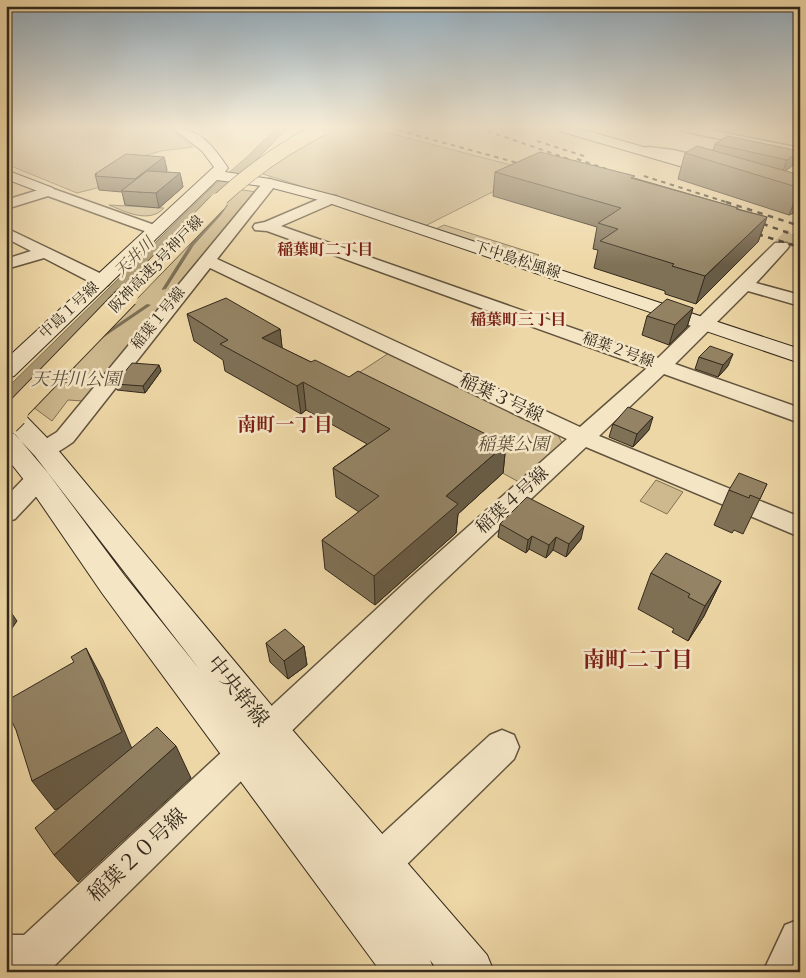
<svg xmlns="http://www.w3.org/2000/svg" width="806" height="978" font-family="Vollkorn,'Noto Serif JP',serif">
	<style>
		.green { fill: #ceb98f; stroke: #807156 }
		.water { fill: #ae9c77; stroke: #7d6e53 }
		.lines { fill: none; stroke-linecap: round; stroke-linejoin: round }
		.stream { fill: #7d6e53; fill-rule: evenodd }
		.street-tunnel { stroke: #c9b48a; stroke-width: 16; stroke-dasharray: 16 8; stroke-linecap: butt }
		.street-casing { stroke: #62543e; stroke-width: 3 }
		.secondary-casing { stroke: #33291c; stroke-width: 2 }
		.street { fill: #f4e5c5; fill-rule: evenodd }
		.secondary { fill: #f4e5c5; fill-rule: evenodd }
		.rail-far1 { stroke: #33291c; stroke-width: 2; stroke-dasharray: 4.5 4.5; stroke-linecap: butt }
		.rail { stroke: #33291c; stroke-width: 2.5; stroke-dasharray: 5.5 5.5; stroke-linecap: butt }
		.highway-bridge-far3-casing { stroke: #33291c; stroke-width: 15; stroke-linecap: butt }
		.highway-bridge-far2-casing { stroke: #33291c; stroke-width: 19; stroke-linecap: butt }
		.highway-bridge-far1-casing { stroke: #33291c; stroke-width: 24; stroke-linecap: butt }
		.highway-bridge-casing { stroke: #33291c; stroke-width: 30; stroke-linecap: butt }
		.highway-bridge-far3 { stroke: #eed7a6; stroke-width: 14 }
		.highway-bridge-far2 { stroke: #eed7a6; stroke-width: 18 }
		.highway-bridge-far1 { stroke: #eed7a6; stroke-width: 22 }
		.highway-bridge { stroke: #eed7a6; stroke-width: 28 }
		.wall { fill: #7f7156; stroke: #33291c }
		.shaded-wall { fill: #685c46; stroke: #33291c }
		.building { fill: #948364; stroke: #33291c }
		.labels { text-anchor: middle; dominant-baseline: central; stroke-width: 5; stroke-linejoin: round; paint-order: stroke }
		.far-street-label { font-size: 15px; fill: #33291c; stroke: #f4e5c5 }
		.far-neighbourhood-label { font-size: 16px; font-weight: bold; fill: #7a1f14; stroke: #f4e5c5 }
		.far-water-label { font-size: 16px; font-style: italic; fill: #584c37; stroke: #f4e5c5 }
		.park-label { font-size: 18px; font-style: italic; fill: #5a4d39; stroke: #f4e5c5 }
		.street-label { font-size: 18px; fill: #33291c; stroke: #f4e5c5 }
		.neighbourhood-label { font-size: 19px; font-weight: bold; fill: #7a1f14; stroke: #f4e5c5 }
		.near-street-label { font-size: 21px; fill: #33291c; stroke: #f4e5c5 }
		.near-neighbourhood-label { font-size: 22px; font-weight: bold; fill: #7a1f14; stroke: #f4e5c5 }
	</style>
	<rect width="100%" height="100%" fill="#eed7a6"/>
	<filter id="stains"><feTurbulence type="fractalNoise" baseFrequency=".004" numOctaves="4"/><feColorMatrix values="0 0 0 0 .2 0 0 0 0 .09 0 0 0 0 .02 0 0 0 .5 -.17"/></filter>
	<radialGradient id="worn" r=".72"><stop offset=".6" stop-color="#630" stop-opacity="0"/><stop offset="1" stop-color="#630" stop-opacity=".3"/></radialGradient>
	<g class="green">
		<polygon points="37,128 170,128 193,147 161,151 143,156 97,188 77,193 6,164 6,130"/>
		<polygon points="331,128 363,128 388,133 534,171 425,226 260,173 312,137"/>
		<polygon points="230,188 256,192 83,401 68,400 52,421 29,404"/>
		<path d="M109,205L164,208C149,224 126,212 109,205Z"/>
		<polygon points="444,225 539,255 528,263 432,231"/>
		<polygon points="389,353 557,433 562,443 519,482 340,385"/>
		<polygon points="656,480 683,492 667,514 640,501"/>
	</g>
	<polygon class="water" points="276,128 287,128 6,422 6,389 212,187 247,157"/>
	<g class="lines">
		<g class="stream">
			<polygon points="225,204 228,205 221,215 194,245 166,289 162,290 162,289 191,243 219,213"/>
			<polygon points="147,304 151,305 101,339 99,339 97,338"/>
			<polygon points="73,362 76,364 70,382 69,383 65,383 64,382 70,364"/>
		</g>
		<polyline class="street-tunnel" points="781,246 800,228"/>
		<g class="street-casing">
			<g id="street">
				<polygon points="677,128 700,128 800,148 800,156 683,131"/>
				<polygon points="648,147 673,150 720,161 722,164 716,168 673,158 644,154 642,151 644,148"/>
				<path d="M270,179L277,183L217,259L580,427L647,368L267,231L255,230L253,227L255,224L265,222L326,196H336L338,199L336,202L281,226L658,358L775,243H787L789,246L787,249L756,283L800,295V306L748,291L675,364L800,408V423L664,374L599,436L800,517V537L586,447L429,595L48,972H6V935H24L409,579L567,439L210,268L73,442C61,450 51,459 36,455L32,450L36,445L57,432L265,180Z"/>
				<polygon points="48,187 160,227 163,230 160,233 150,233 48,196 6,209 6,200"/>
				<polygon points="6,228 108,277 111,281 108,285 96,285 44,258 6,269 6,259 31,251 6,238"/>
				<polygon points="38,471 47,473 50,479 47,485 15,519 6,522 6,497 29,473"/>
				<polygon points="502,730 514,735 519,747 514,759 395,876 381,882 367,876 361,862 367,848 490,735"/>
				<polygon points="800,919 800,972 763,972 785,925"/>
			</g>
		</g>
		<g class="secondary-casing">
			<g id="secondary">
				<path d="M173,128C200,128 214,147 228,168L225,172L270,179L336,196L800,349V363L326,202L269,187L217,180L14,376L6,378V359L214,167L202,151Z"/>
				<polygon points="557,128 577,128 724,170 726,173 724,176 714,176 559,131"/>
				<polygon points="6,170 53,188 55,191 53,194 48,195 6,179"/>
				<polygon points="6,403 15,405 53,444 282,718 487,955 494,972 439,972 430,960 435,972 381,972 102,593 28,485 6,457 6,432 15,434 48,473 124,575 200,670 35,456 6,425"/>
			</g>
		</g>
		<use href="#street" class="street"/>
		<use href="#secondary" class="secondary"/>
		<g class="rail-far1">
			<polyline points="390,128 529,166"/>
			<polyline points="479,128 583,164"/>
			<polyline points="537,141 587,157"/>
			<polyline points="577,159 650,184"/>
			<polyline points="644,176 729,203"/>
		</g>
		<g class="rail">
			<polyline points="726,202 800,226"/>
			<polyline points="752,220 800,237"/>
			<polyline points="747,231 800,247"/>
		</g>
		<g class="highway-bridge-far3-casing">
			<path id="highway-bridge-far3" d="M216,203C249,172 283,148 323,128"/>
		</g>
		<g class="highway-bridge-far2-casing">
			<polyline id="highway-bridge-far2" points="126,297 218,202"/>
		</g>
		<g class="highway-bridge-far1-casing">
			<polyline id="highway-bridge-far1" points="12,415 127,296"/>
		</g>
		<g class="highway-bridge-casing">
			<polyline id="highway-bridge" points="6,421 14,413"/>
		</g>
		<use href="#highway-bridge-far3" class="highway-bridge-far3"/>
		<use href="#highway-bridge-far2" class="highway-bridge-far2"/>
		<use href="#highway-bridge-far1" class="highway-bridge-far1"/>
		<use href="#highway-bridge" class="highway-bridge"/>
	</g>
	<g class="wall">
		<polygon points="728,136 795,164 785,171 800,175 800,210 789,215 678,179 685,153 713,150 715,144"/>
		<polygon points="164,157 167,170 166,172 180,173 183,187 159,208 125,205 122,192 99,190 95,174"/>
		<polygon points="495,172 634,178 738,208 738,209 767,217 758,242 696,304 665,294 665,291 594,268 598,250 593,249 597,227 493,196"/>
		<polygon points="693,308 687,327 669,345 642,335 647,316"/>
		<polygon points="187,314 280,329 282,348 311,362 506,444 503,473 458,514 456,533 375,605 325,569 322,540 359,512 336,497 333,468 367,444 306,410 301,414 225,371 223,360 194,341"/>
		<polygon points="699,357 728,366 718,377 695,369"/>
		<polygon points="159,365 161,371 145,393 117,390 115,384"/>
		<polygon points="613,424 649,430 633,447 609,437"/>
		<polygon points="767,484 743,534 734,530 732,533 714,525 729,490"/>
		<polygon points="500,524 581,539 566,557 553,550 546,558 529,549 526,553 498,537"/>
		<polygon points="651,573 721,581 704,616 688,641 672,632 674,629 638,609"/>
		<polygon points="266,643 304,646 307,665 288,679 270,662"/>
	</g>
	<g class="shaded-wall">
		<polygon points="799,151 795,164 782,173 787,160"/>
		<polygon points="164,157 167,170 141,192 138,192 135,179"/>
		<polygon points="180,173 183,187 159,208 156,193"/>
		<polygon points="800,188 800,210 789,215"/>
		<polygon points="767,217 758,242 696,304 705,276"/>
		<polygon points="693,308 687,327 669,345 675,325"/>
		<polygon points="280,329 283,356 262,338"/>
		<polygon points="733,354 728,366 718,377 723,365"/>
		<polygon points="159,365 161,371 145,393 143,386"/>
		<polygon points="303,382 306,410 301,414 297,386"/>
		<polygon points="653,417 649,430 633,447 637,434"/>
		<polygon points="506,444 503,473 458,514 456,533 375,605 374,576 446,496"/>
		<polygon points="584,526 581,539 566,557 569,544"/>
		<polygon points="532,536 529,549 526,553 528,540"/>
		<polygon points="556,537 553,550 546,558 549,545"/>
		<polygon points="721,581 704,616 688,641 705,606"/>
		<polygon points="8,608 17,621 6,637 6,611"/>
		<polygon points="304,646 307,665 288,679 284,661"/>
		<polygon points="86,648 103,680 138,763 55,810 32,781"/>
		<polygon points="176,746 191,778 78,882 54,855"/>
	</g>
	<g class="building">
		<polygon points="728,136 799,151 787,160 715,144"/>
		<polygon points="697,146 800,175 800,188 685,153"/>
		<polygon points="540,152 635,176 631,178 738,208 736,209 767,217 705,276 672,266 674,264 600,241 618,229 598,223 621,208 495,172"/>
		<polygon points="126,154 164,157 135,179 95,176 97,174 95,174"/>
		<polygon points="147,171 180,173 156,193 121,191"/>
		<polygon points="226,298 280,329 262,338 311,362 315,360 349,377 358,371 506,444 446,496 458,504 374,576 322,540 379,496 333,468 390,429 303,382 297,386 220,344 228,340 187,314"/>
		<polygon points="667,299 693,308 675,325 647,316"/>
		<polygon points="710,346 733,354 723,365 699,357"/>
		<polygon points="132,363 159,365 143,386 115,384"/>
		<polygon points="628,407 653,417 637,434 613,424"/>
		<polygon points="739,473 767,484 760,499 750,495 749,498 729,490"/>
		<polygon points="527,497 584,526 569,544 556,537 549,545 532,536 528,540 500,524"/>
		<polygon points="666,553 721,581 705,606 688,597 690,594 651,573"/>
		<polygon points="285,629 304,646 284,661 266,643"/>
		<polygon points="86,648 122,732 32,781 16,730 6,710 6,701 74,662 71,657"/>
		<polygon points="157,727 176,746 54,855 35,828"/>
	</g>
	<linearGradient id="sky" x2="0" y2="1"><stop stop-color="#91aabb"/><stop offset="0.48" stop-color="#f7edd7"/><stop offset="1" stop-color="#f7edd7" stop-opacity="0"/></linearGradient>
	<rect width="806" height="265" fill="url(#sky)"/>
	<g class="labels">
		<g class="far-street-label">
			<text transform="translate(517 261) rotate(18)">下中島松風線</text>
			<text transform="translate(157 265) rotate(-46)">阪神高速3号神戸線</text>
			<text transform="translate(70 311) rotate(-43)">中島１号線</text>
			<text transform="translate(159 319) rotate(-51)">稲葉１号線</text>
			<text transform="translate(618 351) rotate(20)">稲葉２号線</text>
		</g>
		<g class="far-neighbourhood-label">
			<text x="325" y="251">稲葉町二丁目</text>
			<text x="518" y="321">稲葉町三丁目</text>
		</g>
		<g class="far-water-label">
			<text transform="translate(135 258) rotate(-45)">天井川</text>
		</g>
		<g class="park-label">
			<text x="76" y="380">天井川公園</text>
			<text x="513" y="445">稲葉公園</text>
		</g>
		<g class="street-label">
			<text transform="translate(501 399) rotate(25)">稲葉３号線</text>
			<text transform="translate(513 501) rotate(-42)">稲葉４号線</text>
		</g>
		<g class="neighbourhood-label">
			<text x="285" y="426">南町一丁目</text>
		</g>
		<g class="near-street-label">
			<text transform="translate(237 692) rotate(51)">中央幹線</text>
			<text transform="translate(138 856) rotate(-43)">稲葉２０号線</text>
		</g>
		<g class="near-neighbourhood-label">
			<text x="638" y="661">南町二丁目</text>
		</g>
	</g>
	<rect width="806" height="978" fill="none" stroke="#eed7a6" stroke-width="25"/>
	<rect x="8" y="8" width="791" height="963" fill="none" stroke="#33291c" stroke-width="2.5"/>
	<rect x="12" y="12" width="781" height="953" fill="none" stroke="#33291c"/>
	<rect width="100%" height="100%" filter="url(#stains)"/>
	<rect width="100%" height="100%" fill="url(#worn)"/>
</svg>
